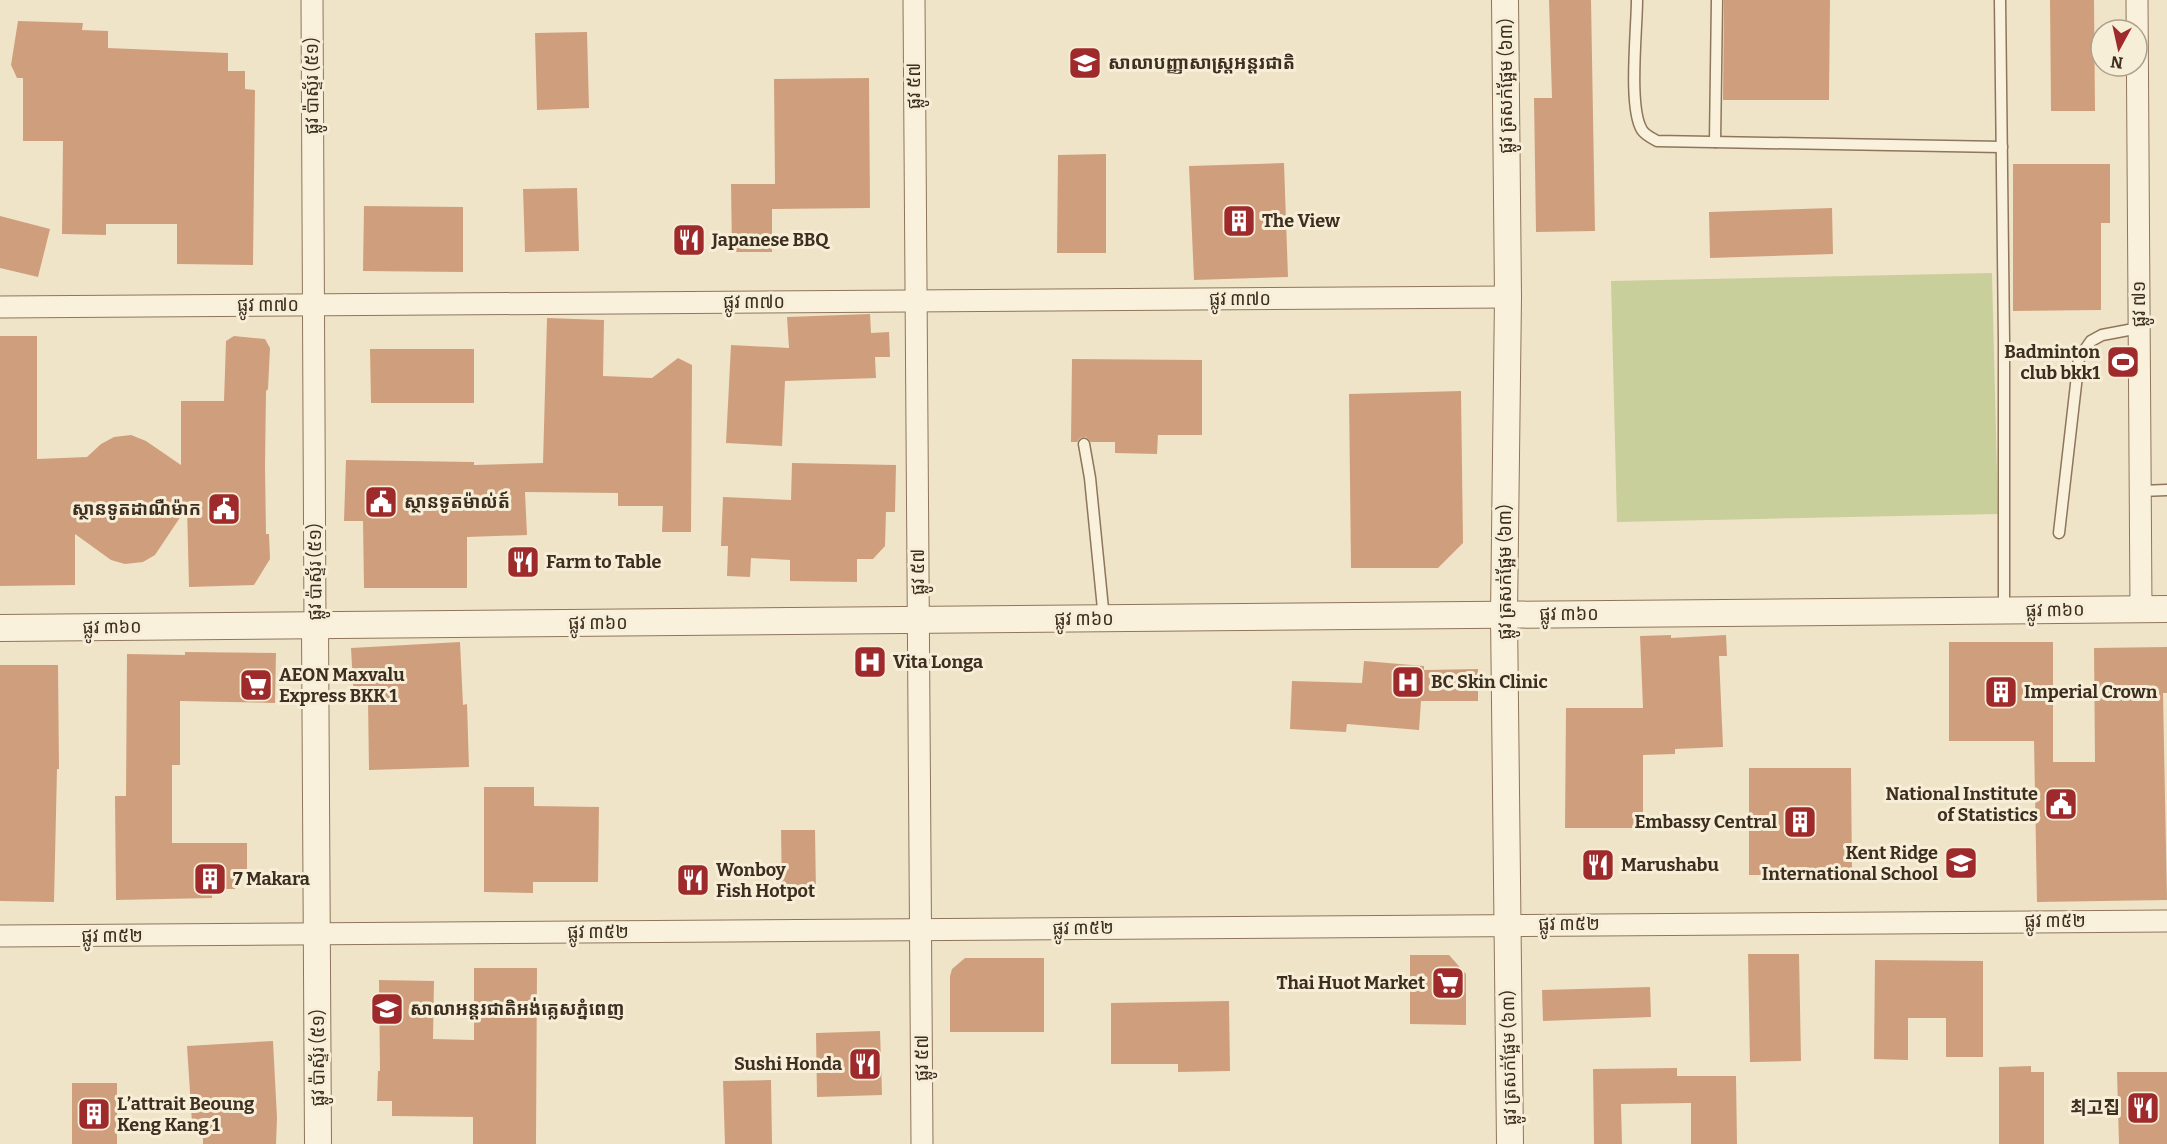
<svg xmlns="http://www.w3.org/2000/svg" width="2167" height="1144" font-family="Bitter,'Noto Sans KR','Noto Sans Khmer',serif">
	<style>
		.green { fill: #c9cf9b }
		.building { fill: #cf9f7d }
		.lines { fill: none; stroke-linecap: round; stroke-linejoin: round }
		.service-casing { stroke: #8d765c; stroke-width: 13 }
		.minor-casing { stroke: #8d765c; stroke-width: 23 }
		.tertiary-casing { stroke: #8d765c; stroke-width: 28 }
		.service { stroke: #faf1dc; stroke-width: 10 }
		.minor { stroke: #faf1dc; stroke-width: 21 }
		.tertiary { stroke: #faf1dc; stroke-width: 26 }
		.labels { text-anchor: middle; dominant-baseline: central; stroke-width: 6; stroke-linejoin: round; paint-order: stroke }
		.poi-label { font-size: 18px; font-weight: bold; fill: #3d2e20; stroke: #f7eed8; text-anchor: start }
		.street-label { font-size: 18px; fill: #3d2e20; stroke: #f7eed8 }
	</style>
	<rect width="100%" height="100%" fill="#f0e4c8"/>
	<polygon class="green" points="1992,273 1998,514 1617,522 1611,281"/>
	<g class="building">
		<polygon points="1549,0 1591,0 1595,231 1536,232 1534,98 1552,98"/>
		<polygon points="1724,0 1830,0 1829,100 1723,100"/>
		<polygon points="2050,0 2094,0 2095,111 2051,111"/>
		<polygon points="18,21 83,23 82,30 108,31 108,48 228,53 228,71 245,71 245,89 255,90 253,265 177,264 177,224 106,224 106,235 62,234 63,141 23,141 23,78 17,78 11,65"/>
		<polygon points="587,32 589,108 537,110 535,33"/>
		<polygon points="869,78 870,208 772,209 772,252 732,252 731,184 775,184 774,79"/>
		<polygon points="1106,154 1106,253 1057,253 1058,155"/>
		<polygon points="1284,163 1288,277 1194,280 1189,166"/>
		<polygon points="2013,164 2110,164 2110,223 2101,223 2101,310 2013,311"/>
		<polygon points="577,188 579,251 525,252 523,189"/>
		<polygon points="364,206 463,207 463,272 363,271"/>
		<polygon points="1832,208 1833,254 1710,258 1709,212"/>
		<polygon points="0,216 50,229 38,277 0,268"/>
		<polygon points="870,314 871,333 889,332 890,357 875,357 876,378 785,381 782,446 726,443 731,345 789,348 787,317"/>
		<polygon points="547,318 604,320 603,376 652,378 678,358 692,365 691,532 662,532 663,506 618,506 618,493 525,492 527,535 467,537 467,588 364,588 363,521 344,521 346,460 474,462 474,465 543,463"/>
		<polygon points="0,336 37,336 37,459 87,457 101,444 114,437 131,435 146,441 181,465 181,401 224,401 226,341 234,336 265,339 270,348 268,389 266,391 265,466 266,534 269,534 270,559 254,585 189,587 187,507 155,555 143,562 125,564 111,560 75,534 75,585 0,586"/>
		<polygon points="370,349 474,349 474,403 371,403"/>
		<polygon points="1072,359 1202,360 1202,435 1158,435 1157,454 1115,453 1115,442 1091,442 1086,437 1080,438 1077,442 1071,442"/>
		<polygon points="1461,391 1463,543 1438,568 1351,568 1349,394"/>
		<polygon points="792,463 896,465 895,512 886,512 885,546 873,559 857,559 857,582 790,581 790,560 751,558 750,577 727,576 728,546 721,546 723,497 791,500"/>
		<polygon points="1671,635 1671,638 1726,635 1727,656 1719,656 1723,747 1675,749 1675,754 1643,755 1643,828 1565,828 1566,708 1643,708 1640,636"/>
		<polygon points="460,642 463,705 467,704 469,767 369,770 368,700 354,701 351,648"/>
		<polygon points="1949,642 2053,642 2053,762 2095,762 2094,648 2167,647 2167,693 2163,693 2167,900 2037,902 2034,741 1949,741"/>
		<polygon points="185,652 276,653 275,703 180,701 180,765 172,765 172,843 247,843 247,869 235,869 235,889 213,889 212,898 116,900 115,796 126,796 127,654 185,655"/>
		<polygon points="1364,661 1424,666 1424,670 1478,669 1478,701 1421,701 1419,730 1347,724 1346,732 1290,729 1292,681 1362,683"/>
		<polygon points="0,665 58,665 59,769 57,769 54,902 0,901"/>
		<polygon points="1749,768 1851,768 1852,875 1749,875"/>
		<polygon points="484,787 534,787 534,806 599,807 598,882 533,882 533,893 484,892"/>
		<polygon points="781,830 815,830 816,894 782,894"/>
		<polygon points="1748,954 1799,954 1801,1061 1750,1062"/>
		<polygon points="1410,955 1449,955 1466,974 1466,1025 1410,1024"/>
		<polygon points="965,958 1044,958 1044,1032 950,1032 950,976 952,969"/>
		<polygon points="1875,960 1983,961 1983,1057 1946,1057 1946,1018 1908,1018 1908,1060 1874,1059"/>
		<polygon points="474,968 537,968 536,1144 473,1144 473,1117 392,1116 392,1101 377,1101 378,1071 380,1071 379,980 434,981 433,1039 474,1040"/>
		<polygon points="1650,987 1651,1017 1543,1021 1542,990"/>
		<polygon points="1229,1001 1230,1071 1178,1072 1178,1064 1111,1064 1111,1003"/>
		<polygon points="880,1031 882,1095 817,1097 816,1033"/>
		<polygon points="273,1041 277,1118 276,1144 203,1144 203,1122 192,1123 187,1046"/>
		<polygon points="2031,1066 2031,1072 2044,1072 2044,1144 1999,1144 1999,1067"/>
		<polygon points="1677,1068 1677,1076 1736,1076 1737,1144 1691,1144 1691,1103 1621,1104 1622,1144 1594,1144 1593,1069"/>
		<polygon points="2117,1072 2167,1072 2167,1144 2119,1144"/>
		<polygon points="771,1080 772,1144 725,1144 723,1081"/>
		<rect x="72" y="1083" width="45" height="61"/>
	</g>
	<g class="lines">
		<g class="service-casing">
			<g id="service">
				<path d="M1637,0C1637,29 1628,108 1642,130C1645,135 1652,138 1657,141L2002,147"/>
				<polyline points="2000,0 2004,341 2004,610"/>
				<polyline points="1715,142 1717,0"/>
				<polyline points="1084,444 1090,478 1104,619"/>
				<polyline points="2140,491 2167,490"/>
				<polyline points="2059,533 2079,358 2091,341 2102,335 2139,328"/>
			</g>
		</g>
		<g class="minor-casing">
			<g id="minor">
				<polyline points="312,0 315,626"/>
				<polyline points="914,0 922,1144"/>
				<polyline points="2137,0 2141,609"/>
				<polyline points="0,307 1508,297"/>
				<polyline points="0,936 2167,921"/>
			</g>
		</g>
		<g class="tertiary-casing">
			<g id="tertiary">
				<polyline points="1505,0 1508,297 1504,615 1510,1144"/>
				<polyline points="315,626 318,1144"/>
				<polyline points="0,628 2167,609"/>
			</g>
		</g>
		<use href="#service" class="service"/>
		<use href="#minor" class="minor"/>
		<use href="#tertiary" class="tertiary"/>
	</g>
	<defs>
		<g id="school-square" transform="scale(1.725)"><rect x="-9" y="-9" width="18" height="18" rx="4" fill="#9e2a2b" stroke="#f7eed8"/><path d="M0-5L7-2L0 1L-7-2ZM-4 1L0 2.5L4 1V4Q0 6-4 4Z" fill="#fff"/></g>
		<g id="building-square" transform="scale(1.725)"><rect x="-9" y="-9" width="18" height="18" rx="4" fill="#9e2a2b" stroke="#f7eed8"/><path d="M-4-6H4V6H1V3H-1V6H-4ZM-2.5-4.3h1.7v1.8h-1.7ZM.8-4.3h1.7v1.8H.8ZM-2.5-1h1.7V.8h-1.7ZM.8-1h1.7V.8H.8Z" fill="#fff"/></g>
		<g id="restaurant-square" transform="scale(1.725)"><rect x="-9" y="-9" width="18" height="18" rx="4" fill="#9e2a2b" stroke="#f7eed8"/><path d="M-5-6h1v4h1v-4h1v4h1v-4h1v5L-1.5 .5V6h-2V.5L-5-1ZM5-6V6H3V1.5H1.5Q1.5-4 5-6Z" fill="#fff"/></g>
		<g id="stadium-square" transform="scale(1.725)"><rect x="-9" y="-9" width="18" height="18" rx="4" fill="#9e2a2b" stroke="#f7eed8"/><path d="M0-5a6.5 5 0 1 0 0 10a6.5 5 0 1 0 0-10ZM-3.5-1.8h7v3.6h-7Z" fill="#fff"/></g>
		<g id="civic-square" transform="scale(1.725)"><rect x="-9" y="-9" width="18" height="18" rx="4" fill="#9e2a2b" stroke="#f7eed8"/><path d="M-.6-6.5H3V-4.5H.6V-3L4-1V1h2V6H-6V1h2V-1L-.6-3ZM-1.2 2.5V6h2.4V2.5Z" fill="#fff"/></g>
		<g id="hospital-square" transform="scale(1.725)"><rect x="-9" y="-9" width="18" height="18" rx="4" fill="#9e2a2b" stroke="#f7eed8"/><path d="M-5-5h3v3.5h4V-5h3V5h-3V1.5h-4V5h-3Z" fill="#fff"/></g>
		<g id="supermarket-square" transform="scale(1.725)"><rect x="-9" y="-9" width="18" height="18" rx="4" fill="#9e2a2b" stroke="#f7eed8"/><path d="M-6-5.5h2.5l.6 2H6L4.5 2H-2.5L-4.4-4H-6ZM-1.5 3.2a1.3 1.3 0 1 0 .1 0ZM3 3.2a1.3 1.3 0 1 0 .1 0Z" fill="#fff"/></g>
	</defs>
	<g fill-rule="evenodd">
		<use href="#school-square" x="1085" y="63"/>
		<use href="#building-square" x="1239" y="221"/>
		<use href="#restaurant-square" x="689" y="240"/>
		<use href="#stadium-square" x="2123" y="362"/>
		<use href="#civic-square" x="381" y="502"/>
		<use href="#civic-square" x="224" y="509"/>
		<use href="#restaurant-square" x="523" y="562"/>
		<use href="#hospital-square" x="870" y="662"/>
		<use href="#hospital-square" x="1408" y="682"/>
		<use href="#supermarket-square" x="256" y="685"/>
		<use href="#building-square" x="2001" y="692"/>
		<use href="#civic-square" x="2061" y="804"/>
		<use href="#building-square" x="1800" y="822"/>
		<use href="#school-square" x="1961" y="863"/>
		<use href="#restaurant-square" x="1598" y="865"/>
		<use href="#building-square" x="210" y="879"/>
		<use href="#restaurant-square" x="693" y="880"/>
		<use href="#supermarket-square" x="1448" y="983"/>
		<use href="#school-square" x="387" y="1009"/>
		<use href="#restaurant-square" x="865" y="1064"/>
		<use href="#restaurant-square" x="2143" y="1108"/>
		<use href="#building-square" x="94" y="1114"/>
	</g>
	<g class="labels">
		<g class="poi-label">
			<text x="1108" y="63">សាលាបញ្ញាសាស្ត្រអន្តរជាតិ</text>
			<text x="1262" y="221">The View</text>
			<text x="712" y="240">Japanese BBQ</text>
			<text x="2100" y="352" text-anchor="end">Badminton<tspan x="2100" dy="21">club bkk1</tspan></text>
			<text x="404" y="502">ស្ថានទូតម៉ាល់ត៍</text>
			<text x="201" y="509" text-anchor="end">ស្ថានទូតដាណឺម៉ាក</text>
			<text x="546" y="562">Farm to Table</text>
			<text x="893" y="662">Vita Longa</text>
			<text x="279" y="675">AEON Maxvalu<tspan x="279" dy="21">Express BKK 1</tspan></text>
			<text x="1431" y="682">BC Skin Clinic</text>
			<text x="2024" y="692">Imperial Crown</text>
			<text x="2038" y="794" text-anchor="end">National Institute<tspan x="2038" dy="21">of Statistics</tspan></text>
			<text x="1777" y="822" text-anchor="end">Embassy Central</text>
			<text x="1938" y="853" text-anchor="end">Kent Ridge<tspan x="1938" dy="21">International School</tspan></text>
			<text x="1621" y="865">Marushabu</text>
			<text x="716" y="870">Wonboy<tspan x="716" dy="21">Fish Hotpot</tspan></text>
			<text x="233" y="879">7 Makara</text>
			<text x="1425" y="983" text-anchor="end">Thai Huot Market</text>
			<text x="410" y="1009">សាលាអន្តរជាតិអង់គ្លេសភ្នំពេញ</text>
			<text x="842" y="1064" text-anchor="end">Sushi Honda</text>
			<text x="117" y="1104">L’attrait Beoung<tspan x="117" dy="21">Keng Kang 1</tspan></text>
			<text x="2120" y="1108" text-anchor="end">최고집</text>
		</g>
		<g class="street-label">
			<text transform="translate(312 86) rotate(-90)">ផ្លូវ ប៉ាស្ទ័រ (៥១)</text>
			<text transform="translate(914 86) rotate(-90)">ផ្លូវ ៥៧</text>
			<text transform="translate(1506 86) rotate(-90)">ផ្លូវ ត្រសក់ផ្អែម (៦៣)</text>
			<text x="1240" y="299">ផ្លូវ ៣៧០</text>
			<text x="754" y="302">ផ្លូវ ៣៧០</text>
			<text transform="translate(2139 304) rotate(-90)">ផ្លូវ ៧១</text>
			<text x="268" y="305">ផ្លូវ ៣៧០</text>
			<text transform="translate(315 572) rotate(-90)">ផ្លូវ ប៉ាស្ទ័រ (៥១)</text>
			<text transform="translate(918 572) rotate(-90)">ផ្លូវ ៥៧</text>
			<text transform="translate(1505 572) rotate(-90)">ផ្លូវ ត្រសក់ផ្អែម (៦៣)</text>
			<text transform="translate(2055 610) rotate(-1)">ផ្លូវ ៣៦០</text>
			<text x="1569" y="614">ផ្លូវ ៣៦០</text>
			<text x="1084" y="619">ផ្លូវ ៣៦០</text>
			<text x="598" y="623">ផ្លូវ ៣៦០</text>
			<text transform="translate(112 627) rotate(-1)">ផ្លូវ ៣៦០</text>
			<text x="2055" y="921">ផ្លូវ ៣៥២</text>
			<text x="1569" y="924">ផ្លូវ ៣៥២</text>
			<text transform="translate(1083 928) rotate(-1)">ផ្លូវ ៣៥២</text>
			<text x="598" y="932">ផ្លូវ ៣៥២</text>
			<text x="112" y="936">ផ្លូវ ៣៥២</text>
			<text transform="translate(318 1058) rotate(-90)">ផ្លូវ ប៉ាស្ទ័រ (៥១)</text>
			<text transform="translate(922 1058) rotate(-90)">ផ្លូវ ៥៧</text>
			<text transform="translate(1509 1058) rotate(-91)">ផ្លូវ ត្រសក់ផ្អែម (៦៣)</text>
		</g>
	</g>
	<g transform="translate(2119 48) rotate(188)"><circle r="28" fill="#f7eed8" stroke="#ada18e" stroke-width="1.5"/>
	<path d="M0-4.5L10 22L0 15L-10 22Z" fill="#9e2a2b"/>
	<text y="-9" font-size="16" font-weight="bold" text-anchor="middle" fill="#3d2e20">N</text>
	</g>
</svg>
